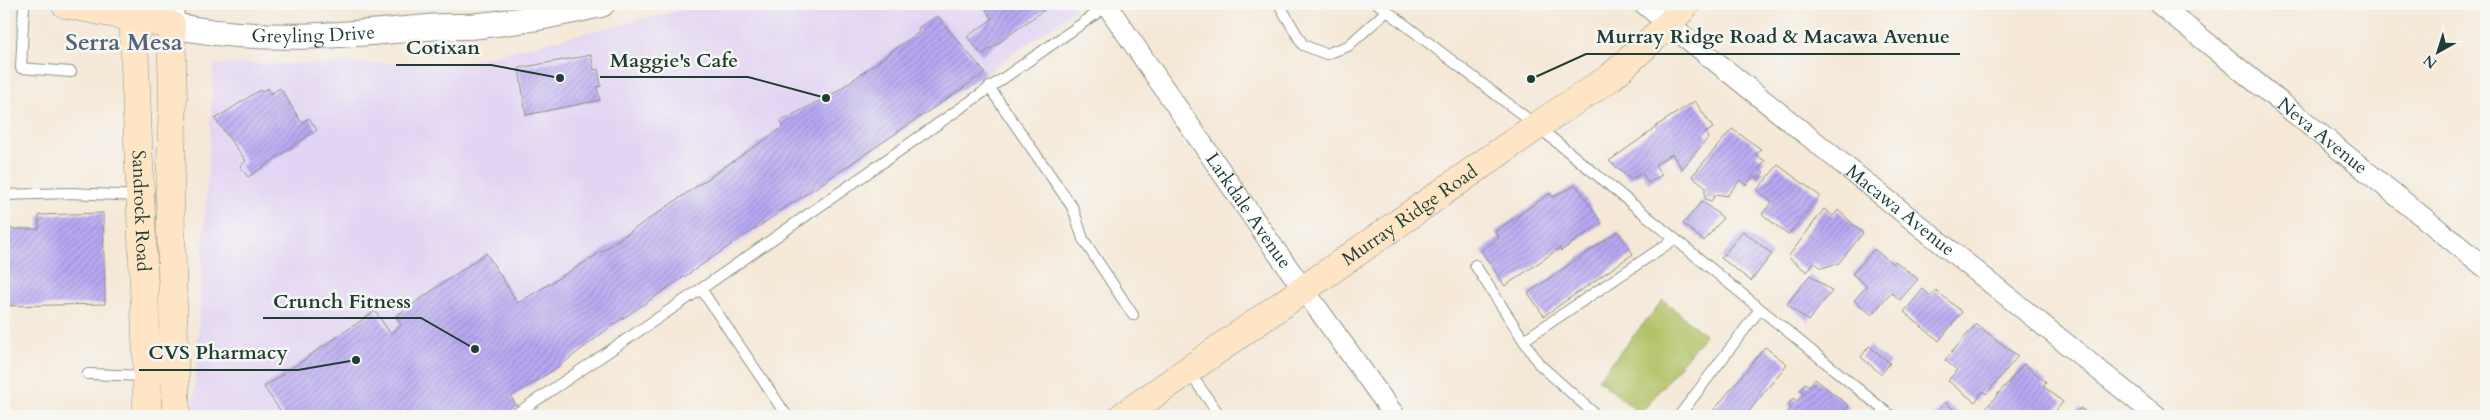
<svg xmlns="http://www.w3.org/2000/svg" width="2490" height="420" font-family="Cardo,serif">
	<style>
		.built { fill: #e2d4f3 }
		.grass { fill: #b1c164; stroke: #687f4c }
		.building { fill: url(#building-hatch) }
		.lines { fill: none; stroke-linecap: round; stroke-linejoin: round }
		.service-casing { stroke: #8a9286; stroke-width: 12 }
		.minor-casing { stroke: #8a9286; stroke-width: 22 }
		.tertiary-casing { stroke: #8a9286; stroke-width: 27 }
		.secondary-casing { stroke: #8a9286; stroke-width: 29 }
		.service { stroke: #fff; stroke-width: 10 }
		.minor { stroke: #fff; stroke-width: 20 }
		.tertiary { stroke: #fff; stroke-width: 25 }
		.secondary { stroke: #fde5c5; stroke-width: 28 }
		.labels { text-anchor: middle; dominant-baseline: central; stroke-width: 5; stroke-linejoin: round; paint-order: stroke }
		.street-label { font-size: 19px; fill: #1f3d34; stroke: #f6f6f2 }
		.district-label { font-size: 24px; font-weight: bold; fill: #556277; stroke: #f6f6f2 }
		.leader { fill: none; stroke: #1f3d34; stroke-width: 2 }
		.callout-dot { fill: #1f3d34; stroke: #f6f6f2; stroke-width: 2 }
		.callout-label { font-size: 20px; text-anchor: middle; font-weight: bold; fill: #1f3d34; stroke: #f6f6f2; stroke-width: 5; stroke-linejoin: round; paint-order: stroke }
	</style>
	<defs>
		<pattern id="building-hatch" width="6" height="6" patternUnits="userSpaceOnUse" patternTransform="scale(1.25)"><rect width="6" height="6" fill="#b9a8f3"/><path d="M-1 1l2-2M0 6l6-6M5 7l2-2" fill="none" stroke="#968ac6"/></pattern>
	</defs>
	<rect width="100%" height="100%" fill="#f6f6f2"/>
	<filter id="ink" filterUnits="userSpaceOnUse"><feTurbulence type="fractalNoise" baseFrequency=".02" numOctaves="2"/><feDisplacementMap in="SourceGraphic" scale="10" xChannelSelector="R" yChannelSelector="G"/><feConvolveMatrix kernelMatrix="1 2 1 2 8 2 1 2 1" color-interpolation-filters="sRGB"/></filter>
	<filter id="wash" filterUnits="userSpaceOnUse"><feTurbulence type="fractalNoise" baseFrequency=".0096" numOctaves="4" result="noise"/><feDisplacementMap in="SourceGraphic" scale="20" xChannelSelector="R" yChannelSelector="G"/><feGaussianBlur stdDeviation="1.12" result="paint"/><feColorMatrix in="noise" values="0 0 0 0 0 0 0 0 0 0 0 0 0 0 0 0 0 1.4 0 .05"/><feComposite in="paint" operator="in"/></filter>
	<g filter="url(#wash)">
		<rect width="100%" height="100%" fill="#f5e8d7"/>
		<polygon class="built" points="706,4 1071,4 1076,10 871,154 487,416 193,416 214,64 461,63"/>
		<polygon class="grass" points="1663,300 1705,335 1640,414 1598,379"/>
		<g id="blocks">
			<g class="building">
				<polygon points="990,4 1052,4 982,55 967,37 992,19 985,8"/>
				<polygon points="937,16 985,73 610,327 561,365 511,397 518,408 505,416 284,416 264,387 375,311 390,333 401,325 396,316 486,253 518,303 595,256 783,127 781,121 836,92 919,32 918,28"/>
				<polygon points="591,55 594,70 598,69 601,86 597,87 600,100 526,115 519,68"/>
				<polygon points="268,88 271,94 280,88 302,123 309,118 317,130 248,177 240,166 246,161 215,119 260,90 261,92"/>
				<polygon points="1695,101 1713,128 1705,133 1708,138 1682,169 1672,154 1655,165 1662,175 1648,183 1642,173 1630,179 1609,161 1657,127 1656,126"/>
				<polygon points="1732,129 1761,149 1756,155 1765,161 1759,169 1764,172 1758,179 1754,175 1746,185 1740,180 1727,196 1716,194 1711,201 1705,199 1705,186 1692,176"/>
				<polygon points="1778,165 1820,196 1788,235 1762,214 1772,202 1757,190"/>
				<polygon points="1576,185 1602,223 1561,251 1560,248 1505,286 1481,251 1499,238 1495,232 1550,193 1553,197"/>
				<polygon points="1702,201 1723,218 1704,241 1683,224"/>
				<polygon points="1824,209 1833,216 1838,210 1863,233 1839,263 1821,268 1814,262 1807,272 1788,257"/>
				<polygon points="103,213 105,304 4,306 4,229 39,229 39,215"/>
				<polygon points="1618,231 1633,254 1544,316 1528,293"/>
				<polygon points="1743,231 1772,254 1751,281 1721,258"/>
				<polygon points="1874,249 1893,264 1895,261 1918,279 1900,300 1891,292 1872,315 1854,300 1867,286 1852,274"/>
				<polygon points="1810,275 1832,291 1808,321 1787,304"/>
				<polygon points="1923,289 1931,296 1936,290 1962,312 1939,341 1904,312"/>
				<polygon points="1976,324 2018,356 1986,394 1983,391 1975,402 1948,381 1957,370 1945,360"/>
				<polygon points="1869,346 1890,363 1881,374 1861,357"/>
				<polygon points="1765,347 1787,364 1745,416 1709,416"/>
				<polygon points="2024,364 2046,382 2043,386 2063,402 2051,416 1996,416 1986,408"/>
				<polygon points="1815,379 1849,406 1841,416 1785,416 1791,408 1788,405 1793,398 1797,401 1804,392 1800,390 1805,383 1809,386"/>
				<polygon points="1945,402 1962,416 1934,416"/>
				<polygon points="2080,408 2090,415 2091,414 2094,416 2073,416"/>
			</g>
		</g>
	</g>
	<g filter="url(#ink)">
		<use href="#blocks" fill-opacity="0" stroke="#8a9286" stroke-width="1"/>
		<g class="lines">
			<g class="service-casing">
				<g id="service">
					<polyline points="24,4 21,68 71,72"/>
					<polyline points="1279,4 1303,45 1326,54 1348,46 1387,11"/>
					<polyline points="1378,4 1537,126 1891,416"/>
					<polyline points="989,87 1073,208 1083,239 1133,315"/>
					<polyline points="4,195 69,193 140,196"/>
					<polyline points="1475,265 1539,364 1597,416"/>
					<polyline points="701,289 787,416"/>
					<polyline points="1524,340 1675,239"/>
					<polyline points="1189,372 1220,416"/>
					<polyline points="88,374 146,376"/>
					<polyline points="513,416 701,289 1110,4"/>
					<polyline points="1679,416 1760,309"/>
				</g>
			</g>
			<g class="minor-casing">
				<g id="minor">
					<path id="s1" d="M1106,4L1276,251L1395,416"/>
					<path id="s2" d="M1644,4L2156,416"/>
					<path id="s3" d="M2159,4L2486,268"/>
				</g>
			</g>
			<g class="tertiary-casing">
				<g id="tertiary">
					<path id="s4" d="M171,4V25C257,44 346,35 433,27C447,26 461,27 475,26C518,22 560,14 602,4"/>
				</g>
			</g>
			<g class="secondary-casing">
				<g id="secondary">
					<polyline points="65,4 171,25 173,96 170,194 176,416"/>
					<path id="s5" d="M133,17L147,361V416"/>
					<path id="s6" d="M1123,416L1537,126L1611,77L1669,24L1686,4"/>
				</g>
			</g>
			<use href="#service" class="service"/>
			<use href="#minor" class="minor"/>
			<use href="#tertiary" class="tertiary"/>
			<use href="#secondary" class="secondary"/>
		</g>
	</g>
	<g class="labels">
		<g class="street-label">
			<text stroke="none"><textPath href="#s4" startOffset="164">Greyling Drive</textPath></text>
			<text stroke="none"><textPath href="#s3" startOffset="210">Neva Avenue</textPath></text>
			<text stroke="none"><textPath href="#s5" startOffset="194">Sandrock Road</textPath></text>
			<text stroke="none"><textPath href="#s2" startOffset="329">Macawa Avenue</textPath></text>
			<text stroke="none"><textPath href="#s1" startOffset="251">Larkdale Avenue</textPath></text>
			<text stroke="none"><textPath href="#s6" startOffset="350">Murray Ridge Road</textPath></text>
		</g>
		<g class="district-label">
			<text x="124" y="42">Serra Mesa</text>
		</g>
	</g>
	<path class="leader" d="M1531 79L1586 54H1960M560 78L491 65H396M826 98L748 77H600M475 349L421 318H263M356 360L298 370H139"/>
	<g class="callout-dot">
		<circle cx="1531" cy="79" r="5"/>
		<circle cx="560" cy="78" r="5"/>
		<circle cx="826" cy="98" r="5"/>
		<circle cx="475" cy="349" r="5"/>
		<circle cx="356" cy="360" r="5"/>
	</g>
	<g class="callout-label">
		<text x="1773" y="43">Murray Ridge Road &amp; Macawa Avenue</text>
		<text x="443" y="54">Cotixan</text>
		<text x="674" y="67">Maggie's Cafe</text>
		<text x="342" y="308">Crunch Fitness</text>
		<text x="218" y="359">CVS Pharmacy</text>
	</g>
	<rect width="2490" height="420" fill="none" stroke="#f6f6f2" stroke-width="20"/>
	<g transform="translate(2438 52) rotate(219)" stroke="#f6f6f2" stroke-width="4" paint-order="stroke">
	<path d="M0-4L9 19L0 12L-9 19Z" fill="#1f3d34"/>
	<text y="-8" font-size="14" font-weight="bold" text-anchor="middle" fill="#1f3d34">N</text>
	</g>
</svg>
